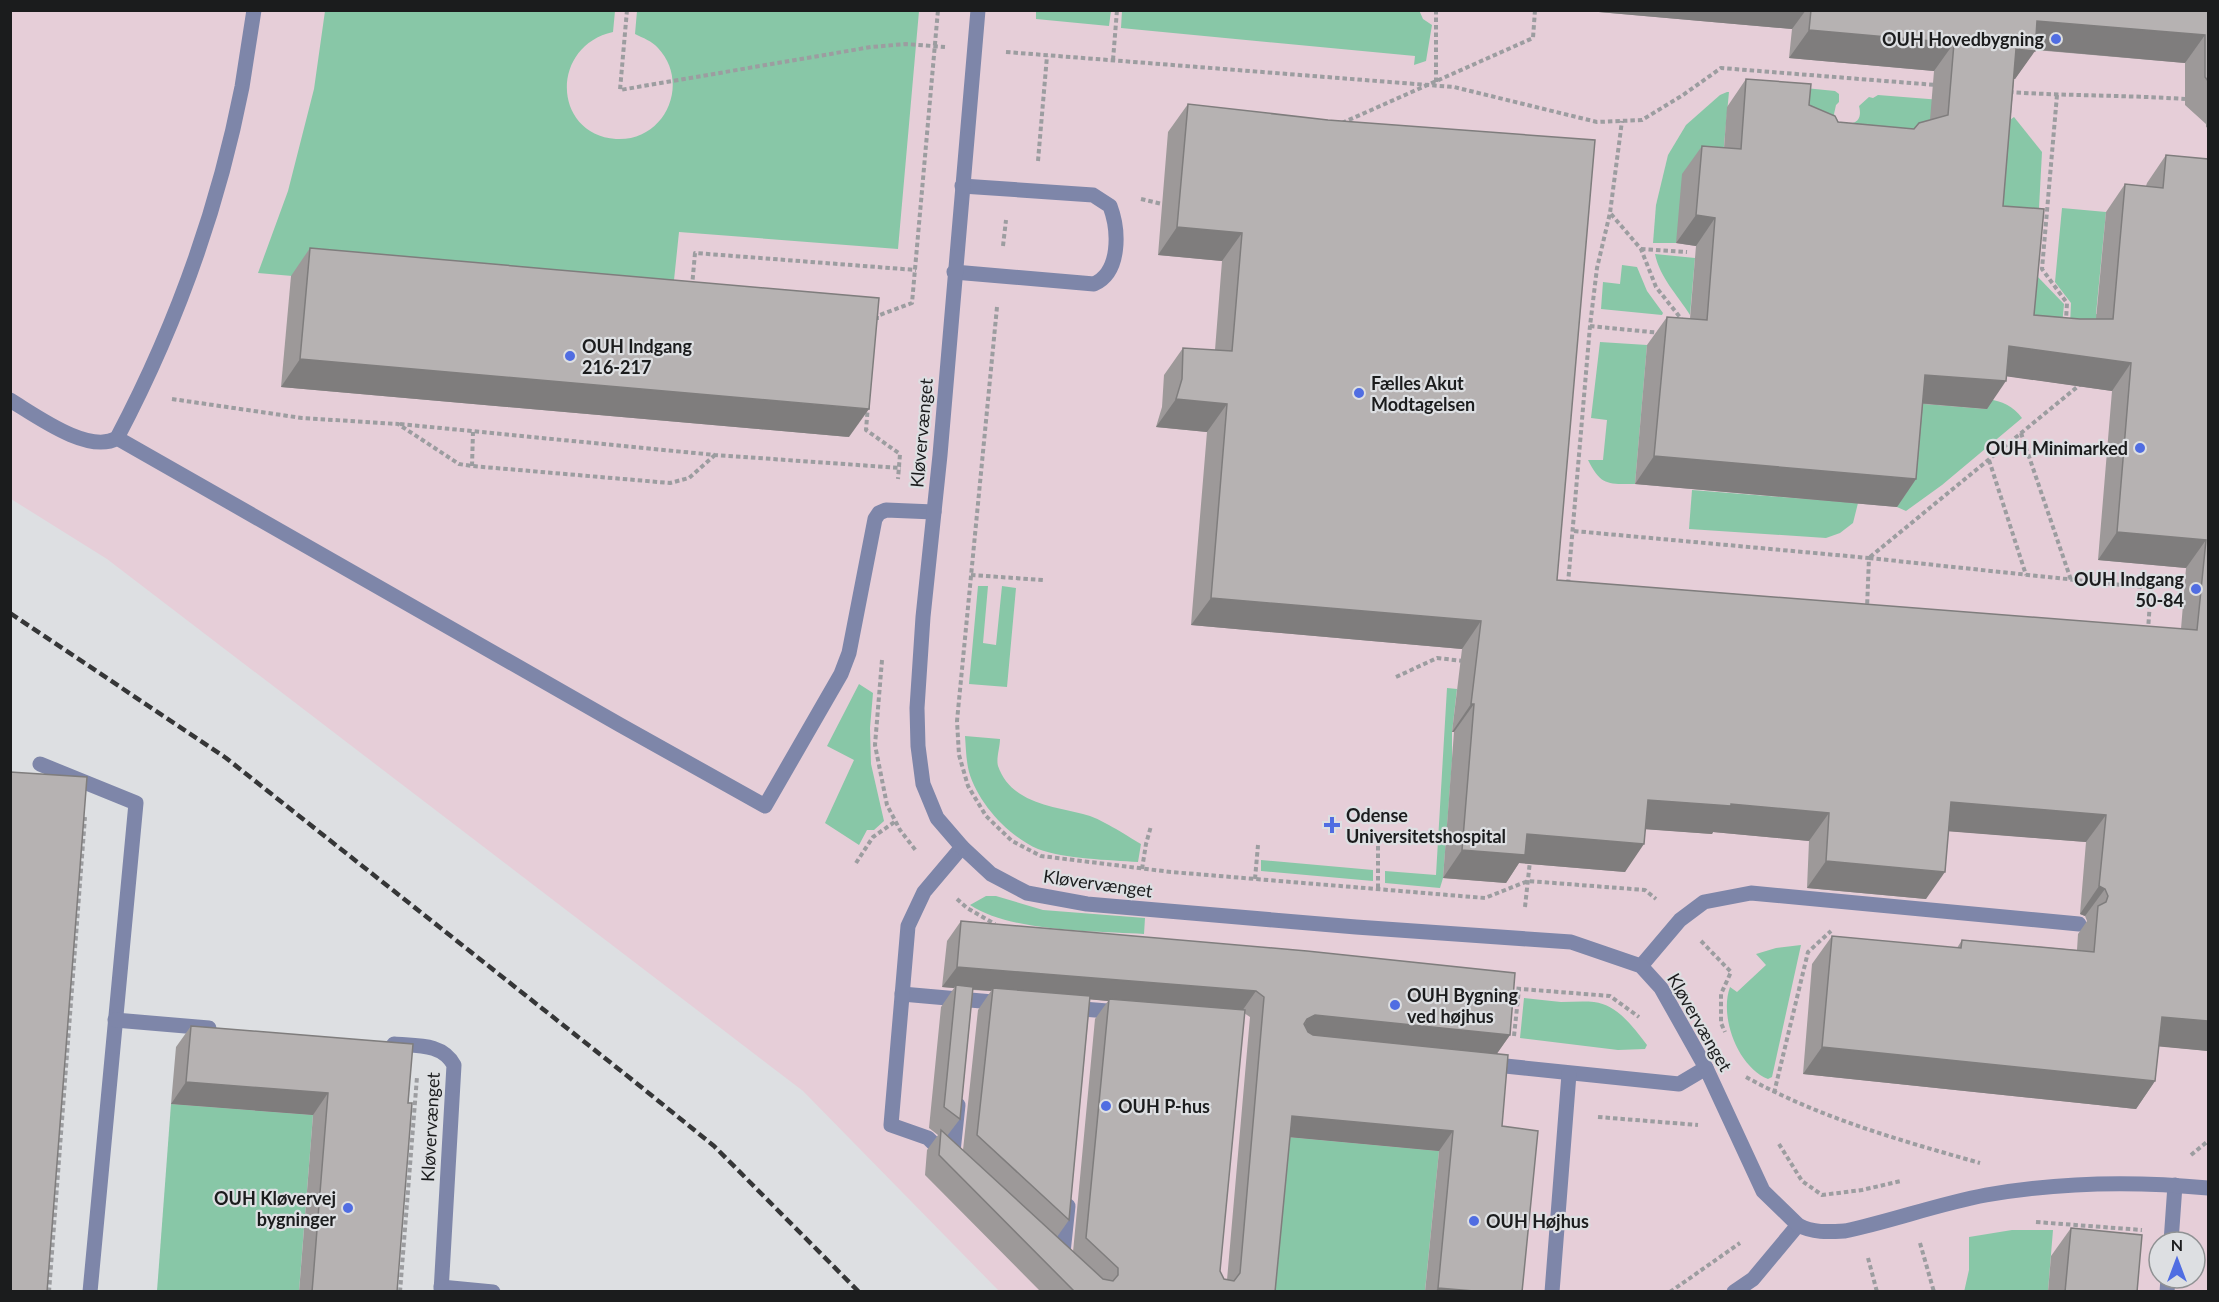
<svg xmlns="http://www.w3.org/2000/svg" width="2219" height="1302" font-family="Lato,sans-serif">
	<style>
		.medical { fill: #e6ced8; fill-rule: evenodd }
		.green { fill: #88c7a7 }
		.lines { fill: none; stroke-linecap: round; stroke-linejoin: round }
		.path { stroke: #9c9da0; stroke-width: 4; stroke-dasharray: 4.5 3; stroke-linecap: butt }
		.service { stroke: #7e86a9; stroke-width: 15 }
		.minor { stroke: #7e86a9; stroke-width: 15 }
		.tertiary { stroke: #7e86a9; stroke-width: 15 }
		.rail { stroke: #353637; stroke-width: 4.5; stroke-dasharray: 9 4.5; stroke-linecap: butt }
		.wall { fill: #9d9999; fill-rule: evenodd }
		.shaded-wall { fill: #7f7d7d }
		.building { fill: #b6b2b2; stroke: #7f7d7d; stroke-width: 1.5 }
		.poi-dot { fill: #506de2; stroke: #dddfe2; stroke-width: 2 }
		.labels { text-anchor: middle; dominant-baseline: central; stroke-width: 4.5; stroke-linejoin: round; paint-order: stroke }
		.poi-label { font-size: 18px; font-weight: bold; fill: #1b1c1d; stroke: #dddfe2; text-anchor: start }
		.street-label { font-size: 18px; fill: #1b1c1d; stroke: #dddfe2 }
	</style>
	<rect width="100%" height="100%" fill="#dddfe2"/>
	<path class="medical" d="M10,11H2208V1291H999L803,1091L107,559L11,499ZM2159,1242H2195V1278H2159Z"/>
	<g class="green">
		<path d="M325,11H615L613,32C550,46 552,134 616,139C665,142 691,83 658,48C652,41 643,38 635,34L637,11H919L898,249L679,232L671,309L258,273L288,191L314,89Z"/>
		<polygon points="1036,11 1036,10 1111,11 1109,26 1036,19"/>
		<polygon points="1122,11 1419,10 1423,19 1432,25 1426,61 1414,65 1415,56 1121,28"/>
		<path d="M1795,87L1835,91L1839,94V102L1836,105L1834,114L1840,124C1854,125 1863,122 1859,106L1869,97L1873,98L1878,95L1954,101L1927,160L1790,112Z"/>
		<polygon points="1727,92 1729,92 1721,177 1676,243 1653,243 1656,205 1668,155 1686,125 1720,95"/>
		<polygon points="2014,117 2042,152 2039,208 2037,211 2030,212 1983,202 2003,125"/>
		<polygon points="2062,208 2106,212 2096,314 2117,317 2069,348 2071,303 2055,282"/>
		<path d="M1655,254L1695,258L1690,315C1677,294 1660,278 1655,254Z"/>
		<polygon points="1622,265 1637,267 1647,291 1663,313 1662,315 1601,309 1603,282 1620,284"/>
		<polygon points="2036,275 2064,304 2060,347 2015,342"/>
		<path d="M1600,342L1647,345L1635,484C1608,484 1601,486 1588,460H1603L1607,420L1591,418Z"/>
		<path d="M1826,396L1986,409L1988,399C2002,401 2013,406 2022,418L1942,485L1906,511L1897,507L1902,438Z"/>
		<polygon points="1692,490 1858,503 1853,523 1840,533 1826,538 1689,529"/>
		<polygon points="978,586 988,586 983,643 996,645 1002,586 1016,588 1007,687 969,684"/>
		<polygon points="859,684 873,693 870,728 871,764 884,821 874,830 867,830 859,845 825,823 854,760 827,746"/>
		<polygon points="1447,688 1457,689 1452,732 1452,761 1443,878 1440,888 1385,883 1385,871 1436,875"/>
		<path d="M965,736L1000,739C1000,747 996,759 998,766C1011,803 1052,806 1083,814C1101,818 1125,835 1141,844L1138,862C1110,860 1064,859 1038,849C1008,836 978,803 969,772C966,760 966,748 965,736Z"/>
		<polygon points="1261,860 1373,870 1373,881 1261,871"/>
		<path d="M986,896H996L1043,910L1145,918L1144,934C1094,931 1011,932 970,905Z"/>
		<path d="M1801,945L1772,1077L1768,1079C1738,1067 1719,1017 1730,987L1737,992L1766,965L1756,954L1776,948Z"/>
		<path d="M1524,998C1536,999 1548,1001 1561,1002C1572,1002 1583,1001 1594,1002C1618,1005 1633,1027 1647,1045L1645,1049L1618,1050L1520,1038Z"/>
		<polygon points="171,1104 313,1115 299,1291 157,1291"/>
		<polygon points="1277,1136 1439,1151 1425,1291 1263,1292"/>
		<polygon points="2012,1230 2053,1230 2048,1291 1964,1292 1969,1270 1969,1237"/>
	</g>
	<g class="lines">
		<g class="path">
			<polyline points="627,10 620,90 871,47 906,44 945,47"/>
			<polyline points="1006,52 1454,87 1597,122 1642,120 1683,95 1721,68 1936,85"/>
			<polyline points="1113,60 1117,10"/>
			<polyline points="1436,82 1436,10"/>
			<path d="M2009,92C2068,96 2126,95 2185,99"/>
			<polyline points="2057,95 2042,269 2067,303 2066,320"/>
			<polyline points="1342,123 1533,38 1535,10"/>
			<polyline points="1038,161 1047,56"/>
			<polyline points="1141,199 1162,204"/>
			<polyline points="1611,214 1641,249 1656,287 1683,321"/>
			<polyline points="1003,246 1006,220"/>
			<polyline points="1641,249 1687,252"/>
			<polyline points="692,287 695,253 916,270"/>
			<polyline points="997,307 957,721 959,755 968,786 986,816 1012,841 1041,856 1171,872 1485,898 1528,881 1645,890 1656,899"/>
			<polyline points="877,320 877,316 912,303 938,10"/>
			<polyline points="1590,326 1661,333"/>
			<polyline points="172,399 302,418 398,424 459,464 472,466 670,483 689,478 715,455"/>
			<polyline points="868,405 866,430 900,454 898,479"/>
			<polyline points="400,424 715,455 901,468"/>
			<polyline points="2021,433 2071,580"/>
			<polyline points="1989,460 2026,575"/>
			<polyline points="472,466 473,432"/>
			<polyline points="1574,531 1869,558 1867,608"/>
			<polyline points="1870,557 2082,383"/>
			<polyline points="1869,558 2151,588 2148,630"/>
			<polyline points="971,575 1043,580"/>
			<polyline points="1568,584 1590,326 1597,268 1610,213 1622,121"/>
			<polyline points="882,660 875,745 887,805 900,830 917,852"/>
			<polyline points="1396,677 1437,658 1463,661"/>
			<polyline points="1378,846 1378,889"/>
			<polyline points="856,863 873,837 896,821"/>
			<polyline points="1142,869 1146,844 1151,826"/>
			<polyline points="1255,879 1258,845"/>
			<polyline points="957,899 967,908 995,924"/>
			<polyline points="1525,907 1530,861"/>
			<polyline points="1701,941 1731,972 1721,994 1721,1023 1725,1032"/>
			<polyline points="1509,988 1610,996 1639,1017"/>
			<polyline points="1514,1036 1519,989"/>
			<path d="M1746,1077C1820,1118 1899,1140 1980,1163"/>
			<polyline points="1774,1093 1808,952 1831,931"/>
			<polyline points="1598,1117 1698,1125"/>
			<polyline points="1779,1144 1802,1181 1822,1195 1862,1190 1901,1181"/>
			<polyline points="2191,1155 2208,1141"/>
			<polyline points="2036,1222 2142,1230"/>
			<polyline points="1920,1243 1934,1292"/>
			<polyline points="1868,1258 1877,1292"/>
			<polyline points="49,1292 85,817"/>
			<polyline points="400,1292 417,1077"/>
			<polyline points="1670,1292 1740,1243"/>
		</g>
		<g class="service">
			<path d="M954,272L1094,284C1121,272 1119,230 1110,206L1093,195L962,186"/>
			<path d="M10,400C35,415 89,455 117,438C175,328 218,209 242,87C246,62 250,36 254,10"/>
			<path d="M117,438C332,562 548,685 765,806L841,674L849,653L875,519L879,513L886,510L934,512"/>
			<polyline points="1641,966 1680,920 1704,902 1751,893 2079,924"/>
			<polyline points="902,994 1004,1003"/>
			<polyline points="1070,1008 1120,1012"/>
			<polyline points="1486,1064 1679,1084 1706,1068"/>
			<polyline points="947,1157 928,1138 891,1125 908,926 924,892 962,847"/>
			<polyline points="952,1161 958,1105"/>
			<polyline points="1062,1262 1068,1206"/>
			<polyline points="1552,1292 1569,1074"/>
		</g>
		<g class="minor">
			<polyline points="40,764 136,803 90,1292"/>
			<polyline points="115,1020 209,1028"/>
			<path d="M394,1044C417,1046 442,1043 454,1065L441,1292"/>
			<polyline points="2171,1242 2175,1185"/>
			<polyline points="441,1287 493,1292"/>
			<polyline points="1734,1292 1753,1279 1798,1225"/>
			<polyline points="2167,1292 2168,1278"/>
		</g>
		<path class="tertiary" d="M978,10L940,455L923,617L917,708L918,746L923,784L937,818L962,847L991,874L1027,893L1087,904L1168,911L1356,927L1571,942L1641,966L1661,988L1706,1068L1763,1191L1798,1225C1813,1233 1828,1232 1845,1231C1892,1221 1938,1204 1986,1195C2060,1182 2134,1181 2208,1188"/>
		<polyline class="rail" points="10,613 226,758 635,1082 714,1146 859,1292"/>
	</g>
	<g class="wall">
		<polygon points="1576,10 2208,10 2208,128 2206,127 2206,124 2185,105 2185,63 2035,50 2015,79 2014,79 2003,206 2034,315 2080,319 2096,319 2106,212 2125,184 2146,186 2147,183 2166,155 2208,159 2208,1051 2159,1046 2155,1081 2136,1109 1803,1074 1812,964 1832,936 1957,948 1962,940 2077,950 2078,934 2087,921 2085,916 2080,914 2086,842 1949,831 1926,899 1807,888 1809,841 1713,832 1712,834 1646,829 1625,872 1519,863 1506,883 1443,878 1454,732 1452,732 1462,649 1191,625 1207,432 1156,427 1162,407 1164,375 1183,348 1215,350 1222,261 1158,255 1168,132 1188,104 1557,580 2181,629 2186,568 2098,560 2112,391 2007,376 1987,409 1923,404 1916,479 1897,507 1635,484 1647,345 1667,317 1690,319 1696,246 1676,243 1682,174 1702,146 1724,148 1727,107 1746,79 1809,105 1838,122 1914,129 1930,120 1934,71 1789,58 1792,29"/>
		<polygon points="310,248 849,437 281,387 291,276"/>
		<path d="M961,921L1510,1035L1497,1053L1502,1126L1522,1292H1425L1439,1151L1289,1137L1275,1292H1041L925,1175L927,1150L938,1135L929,1128L941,1007L954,988L942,987L947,941ZM973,990L991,991L978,1010L963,1150L947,1136L960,1119ZM1090,999L1108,1001L1095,1019L1073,1252L1057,1237L1069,1220ZM1244,1013L1250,1017L1227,1280L1224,1279L1220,1271Z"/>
		<polygon points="191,1026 408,1103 397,1292 299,1292 313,1115 171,1104 176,1047"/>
		<polygon points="2071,1228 2137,1292 2048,1292 2051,1256"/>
	</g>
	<g class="shaded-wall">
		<polygon points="1576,10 1806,10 1792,29"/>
		<polygon points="2037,21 2205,35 2185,63 2018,48"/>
		<polygon points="1809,30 1954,43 1934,71 1789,58"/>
		<polygon points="2016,49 2035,51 2015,79 1997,77"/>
		<polygon points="1696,215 1715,218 1696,246 1676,243"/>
		<polygon points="1177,227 1242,233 1222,261 1158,255"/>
		<polygon points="2009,346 2131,363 2112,391 1990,374"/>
		<polygon points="300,359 869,409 849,437 281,387"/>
		<polygon points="1925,375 2006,381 1987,409 1906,402"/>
		<polygon points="1176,399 1227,404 1207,432 1156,427"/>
		<polygon points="1654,456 1916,479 1897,507 1635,484"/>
		<polygon points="2117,532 2206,540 2186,568 2098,560"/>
		<polygon points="1211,598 1481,621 1462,649 1191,625"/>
		<polygon points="1471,704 1474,704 1454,732 1452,732"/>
		<polygon points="1648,800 1731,804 1829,813 1809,841 1713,832 1712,834 1628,828"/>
		<polygon points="1951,802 2106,815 2086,842 1932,830"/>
		<polygon points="1527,834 1644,844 1625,872 1519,863 1506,883 1443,878 1462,850"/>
		<polygon points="1826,861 1945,872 1926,899 1807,888"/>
		<polygon points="2099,886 2105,889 2085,916 2080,914"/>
		<polygon points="957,967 1256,991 1242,1011 1109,999 1108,1001 992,991 993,988 991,991 955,988 956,985 954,988 942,987"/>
		<polygon points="1315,1015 1510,1035 1496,1055 1301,1035 1307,1019"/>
		<polygon points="2162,1017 2208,1021 2208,1051 2143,1045"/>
		<polygon points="1822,1047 2155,1081 2136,1109 1803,1074"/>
		<polygon points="186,1082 328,1093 313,1115 171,1104"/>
		<polygon points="1292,1116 1453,1131 1439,1151 1277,1136"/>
		<polygon points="1438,1288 1486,1292 1435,1292"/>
	</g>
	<g class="building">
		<polygon points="1811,10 2208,10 2208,81 2205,77 2205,35 2037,21 2035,51 2016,49 2003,206 2044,209 2034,315 2080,319 2113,319 2125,184 2163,188 2166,155 2208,159 2208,1021 2162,1017 2155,1081 1822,1047 1832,936 1961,948 1962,940 2094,952 2098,906 2106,902 2108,896 2105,889 2099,886 2106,815 1951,802 1945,872 1826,861 1829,813 1731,804 1731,806 1648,800 1644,844 1527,834 1525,855 1462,850 1474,704 1471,704 1481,621 1211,598 1227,404 1176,399 1182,379 1183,348 1232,351 1242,233 1177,227 1188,104 1328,120 1595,140 1557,580 2197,630 2206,540 2117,532 2131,363 2009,346 2006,381 1925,375 1916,479 1654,456 1667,317 1707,320 1715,218 1696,215 1702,146 1741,149 1746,79 1811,84 1809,105 1835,116 1838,122 1914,129 1919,123 1948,115 1954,43 1809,30"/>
		<polygon points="310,248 879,298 869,409 300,359"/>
		<polygon points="10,772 87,777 47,1292 10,1292"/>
		<polygon points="961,921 1307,951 1515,973 1510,1035 1315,1015 1307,1019 1304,1024 1308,1032 1313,1035 1508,1055 1502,1126 1538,1131 1522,1292 1486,1292 1438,1288 1453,1131 1292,1116 1275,1292 1075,1292 939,1155 941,1130 1103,1279 1113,1281 1118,1275 1118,1268 1086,1238 1109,999 1245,1010 1220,1271 1224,1279 1234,1281 1240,1273 1264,997 1256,991 957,967"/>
		<polygon points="956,985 973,987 960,1119 944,1107"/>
		<polygon points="993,988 1090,996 1069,1220 977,1135"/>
		<polygon points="191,1026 413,1044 408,1103 412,1103 397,1292 312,1292 328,1093 186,1082"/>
		<polygon points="2071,1228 2142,1235 2137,1292 2065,1292"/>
	</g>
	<g class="poi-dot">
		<circle cx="2056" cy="39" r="6"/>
		<circle cx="570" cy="356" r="6"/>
		<circle cx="1359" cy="393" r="6"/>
		<circle cx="2140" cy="448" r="6"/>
		<circle cx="2196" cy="589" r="6"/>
		<path d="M1329 816h6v6h6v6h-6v6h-6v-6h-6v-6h6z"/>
		<circle cx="1395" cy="1005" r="6"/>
		<circle cx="1106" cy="1106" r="6"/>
		<circle cx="348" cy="1208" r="6"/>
		<circle cx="1474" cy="1221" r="6"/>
	</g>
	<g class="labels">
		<g class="poi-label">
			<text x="2044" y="39" text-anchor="end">OUH Hovedbygning</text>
			<text x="582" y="346">OUH Indgang<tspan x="582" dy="21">216-217</tspan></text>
			<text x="1371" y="383">Fælles Akut<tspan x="1371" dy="21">Modtagelsen</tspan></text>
			<text x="2128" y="448" text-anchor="end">OUH Minimarked</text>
			<text x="2184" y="579" text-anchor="end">OUH Indgang<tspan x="2184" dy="21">50-84</tspan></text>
			<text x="1346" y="815">Odense<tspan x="1346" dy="21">Universitetshospital</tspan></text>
			<text x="1407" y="995">OUH Bygning<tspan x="1407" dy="21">ved højhus</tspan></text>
			<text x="1118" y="1106">OUH P-hus</text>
			<text x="336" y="1198" text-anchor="end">OUH Kløvervej<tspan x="336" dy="21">bygninger</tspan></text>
			<text x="1486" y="1221">OUH Højhus</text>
		</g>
		<g class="street-label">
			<text transform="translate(921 433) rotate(-85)">Kløvervænget</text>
			<text transform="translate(1098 883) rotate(8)">Kløvervænget</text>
			<text transform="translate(1700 1022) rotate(60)">Kløvervænget</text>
			<text transform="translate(430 1127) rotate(-87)">Kløvervænget</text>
		</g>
	</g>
	<rect width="2219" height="1302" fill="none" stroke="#1b1c1d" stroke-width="24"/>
	<g transform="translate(2177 1260)"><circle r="28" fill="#dddfe2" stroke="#8f9193" stroke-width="1.5"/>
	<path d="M0-4.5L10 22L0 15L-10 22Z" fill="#506de2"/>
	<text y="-9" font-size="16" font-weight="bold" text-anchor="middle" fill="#1b1c1d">N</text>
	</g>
</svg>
